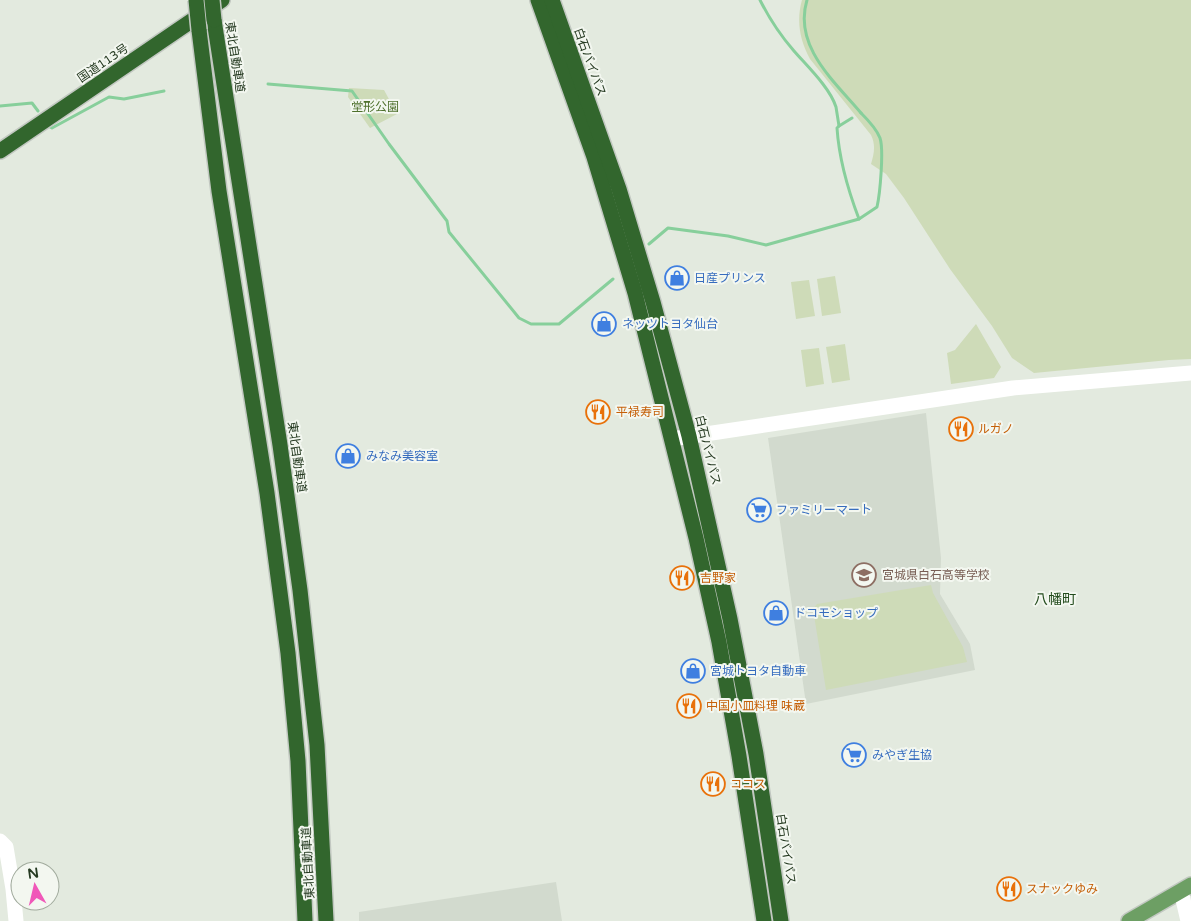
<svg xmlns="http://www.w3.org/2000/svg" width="1191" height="921" font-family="'Varela Round','Noto Sans JP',sans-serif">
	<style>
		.built { fill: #d2dace }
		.green { fill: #cedbb8 }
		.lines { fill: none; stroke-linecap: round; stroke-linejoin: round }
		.stream { stroke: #87cf9b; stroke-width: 3 }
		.major-casing { stroke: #c2c8c1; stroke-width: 18 }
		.highway-casing { stroke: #c2c8c1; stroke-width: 18 }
		.minor { stroke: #fff; stroke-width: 15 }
		.major { stroke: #6d9f64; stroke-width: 15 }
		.highway { stroke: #32662d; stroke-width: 15 }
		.highway-bridge-casing { stroke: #c2c8c1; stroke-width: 18; stroke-linecap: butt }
		.highway-bridge { stroke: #32662d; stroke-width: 15 }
		.labels { text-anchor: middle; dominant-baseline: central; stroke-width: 4; stroke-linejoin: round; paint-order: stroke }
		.street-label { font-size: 12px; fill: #253a21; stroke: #f3f7f0 }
		.park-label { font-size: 12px; fill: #4e702c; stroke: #f3f7f0 }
		.shop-label { font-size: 12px; fill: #366cbe; stroke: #f3f7f0; text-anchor: start }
		.food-label { font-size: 12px; fill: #c56008; stroke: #f3f7f0; text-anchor: start }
		.education-label { font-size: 12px; fill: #785e54; stroke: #f3f7f0; text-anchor: start }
		.neighbourhood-label { font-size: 14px; fill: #234c1d; stroke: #f3f7f0 }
	</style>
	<rect width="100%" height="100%" fill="#e3eadf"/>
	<g class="built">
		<polygon points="926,413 941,558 940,594 970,644 975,670 806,704 768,438"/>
		<polygon points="556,882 562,921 359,921 359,912"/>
	</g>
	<g class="green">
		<path d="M802,0H1191V359L1169,360L1034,373L1012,358L992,326L950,269L904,198L886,174L871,164C874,154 876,145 871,135L810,59C800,41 796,21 802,0Z"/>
		<polygon points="349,88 384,90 397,114 370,128 348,97"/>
		<polygon points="835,276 841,313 822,316 817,279"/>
		<polygon points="809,280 815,316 796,319 791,282"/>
		<polygon points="976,324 1001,367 994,378 951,384 947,353 955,350"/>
		<polygon points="845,344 850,380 832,383 826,347"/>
		<polygon points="819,348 824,384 806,387 801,350"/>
		<polygon points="931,585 933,593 963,647 967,662 826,690 813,609 817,604"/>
	</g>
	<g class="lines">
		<g class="stream">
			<path d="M760,0C769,18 781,36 794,51C808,67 830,88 836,107C837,113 838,120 839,126L852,118"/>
			<path d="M807,0C793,46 834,81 861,113"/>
			<polyline points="268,84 352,91 389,144 447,221 449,232 519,318 531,324 559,324 613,279"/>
			<polyline points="0,106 32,103 38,111"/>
			<path d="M839,126L837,128C839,159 848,190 859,219"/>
			<polyline points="50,127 52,128 109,97 124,99 164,91"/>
			<path d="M649,244L668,228L728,236L766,245L859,219L877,207C880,194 884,150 880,138C877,130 866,118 861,113"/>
		</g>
		<g class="major-casing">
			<polyline id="major" points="1129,921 1191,885"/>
		</g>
		<g class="highway-casing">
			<g id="highway">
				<polyline points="538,0 594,157 635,293 696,538 719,642 739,756 764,921"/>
				<polyline points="552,0 619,189 653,302 689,436 730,619 756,754 781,921"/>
				<polyline points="214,20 280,445 300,590 317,745 326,921"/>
				<polyline points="199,30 219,191 267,493 288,653 298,761 305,921"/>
				<polyline points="0,151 222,0"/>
			</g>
		</g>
		<g class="minor">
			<polyline points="672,439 1013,388 1191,373"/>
			<polyline points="0,841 6,847 13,889 16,921"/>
			<polyline points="1181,891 1188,921"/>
		</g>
		<use href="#major" class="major"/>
		<use href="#highway" class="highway"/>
		<g class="highway-bridge-casing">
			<g id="highway-bridge">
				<polyline points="196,0 199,30"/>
				<polyline points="212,0 214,20"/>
			</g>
		</g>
		<use href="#highway-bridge" class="highway-bridge"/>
	</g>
	<defs>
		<g id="shop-ring" transform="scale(1.25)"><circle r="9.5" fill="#f3f7f0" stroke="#3f7fe0" stroke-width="1.5"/><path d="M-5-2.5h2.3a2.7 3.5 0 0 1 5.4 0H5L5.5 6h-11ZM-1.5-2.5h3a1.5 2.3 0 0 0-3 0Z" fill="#3f7fe0"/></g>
		<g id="restaurant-ring" transform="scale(1.25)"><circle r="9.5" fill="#f3f7f0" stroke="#e8710a" stroke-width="1.5"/><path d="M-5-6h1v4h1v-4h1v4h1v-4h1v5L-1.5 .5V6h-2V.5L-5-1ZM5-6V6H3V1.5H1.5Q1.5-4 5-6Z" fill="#e8710a"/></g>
		<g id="supermarket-ring" transform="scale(1.25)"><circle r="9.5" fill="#f3f7f0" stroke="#3f7fe0" stroke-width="1.5"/><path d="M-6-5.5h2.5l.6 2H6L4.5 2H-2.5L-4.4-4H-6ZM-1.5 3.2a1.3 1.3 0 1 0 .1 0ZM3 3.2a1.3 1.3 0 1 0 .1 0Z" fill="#3f7fe0"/></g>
		<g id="school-ring" transform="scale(1.25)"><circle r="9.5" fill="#f3f7f0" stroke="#8d6e63" stroke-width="1.5"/><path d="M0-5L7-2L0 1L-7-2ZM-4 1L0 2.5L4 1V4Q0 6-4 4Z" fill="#8d6e63"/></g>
	</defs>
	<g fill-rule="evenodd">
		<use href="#shop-ring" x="677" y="278"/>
		<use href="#shop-ring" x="604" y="324"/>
		<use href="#restaurant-ring" x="598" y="412"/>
		<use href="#restaurant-ring" x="961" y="429"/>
		<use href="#shop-ring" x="348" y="456"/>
		<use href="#supermarket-ring" x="759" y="510"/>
		<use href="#school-ring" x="864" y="575"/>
		<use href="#restaurant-ring" x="682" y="578"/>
		<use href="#shop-ring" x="776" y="613"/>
		<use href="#shop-ring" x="693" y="671"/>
		<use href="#restaurant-ring" x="689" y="706"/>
		<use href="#supermarket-ring" x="854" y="755"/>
		<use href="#restaurant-ring" x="713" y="784"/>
		<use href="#restaurant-ring" x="1009" y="889"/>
	</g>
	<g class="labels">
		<g class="street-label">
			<text transform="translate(235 57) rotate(81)">東北自動車道</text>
			<text transform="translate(590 62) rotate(70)">白石バイパス</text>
			<text transform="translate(103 63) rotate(-34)">国道113号</text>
			<text transform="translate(708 450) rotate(76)">白石バイパス</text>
			<text transform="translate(297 457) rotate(82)">東北自動車道</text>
			<text transform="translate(786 849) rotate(81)">白石バイパス</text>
			<text transform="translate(308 863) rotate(-93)">東北自動車道</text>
		</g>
		<g class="park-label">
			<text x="375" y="107">堂形公園</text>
		</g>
		<g class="shop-label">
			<text x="694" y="278">日産プリンス</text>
			<text x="622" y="324">ネッツトヨタ仙台</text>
			<text x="366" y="456">みなみ美容室</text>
			<text x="776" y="510">ファミリーマート</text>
			<text x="794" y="613">ドコモショップ</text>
			<text x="710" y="671">宮城トヨタ自動車</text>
			<text x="872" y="755">みやぎ生協</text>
		</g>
		<g class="food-label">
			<text x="616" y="412">平禄寿司</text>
			<text x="978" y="429">ルガノ</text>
			<text x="700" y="578">吉野家</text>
			<text x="706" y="706">中国小皿料理 味蔵</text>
			<text x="730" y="784">ココス</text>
			<text x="1026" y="889">スナックゆみ</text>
		</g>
		<g class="education-label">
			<text x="882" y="575">宮城県白石高等学校</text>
		</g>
		<g class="neighbourhood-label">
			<text x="1055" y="599">八幡町</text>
		</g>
	</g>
	<g transform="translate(35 886) rotate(352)"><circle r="24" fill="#f3f7f0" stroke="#a1ab9d"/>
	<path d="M0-4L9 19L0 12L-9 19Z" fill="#f058b9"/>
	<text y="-8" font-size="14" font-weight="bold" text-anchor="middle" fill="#253a21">N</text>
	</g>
</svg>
